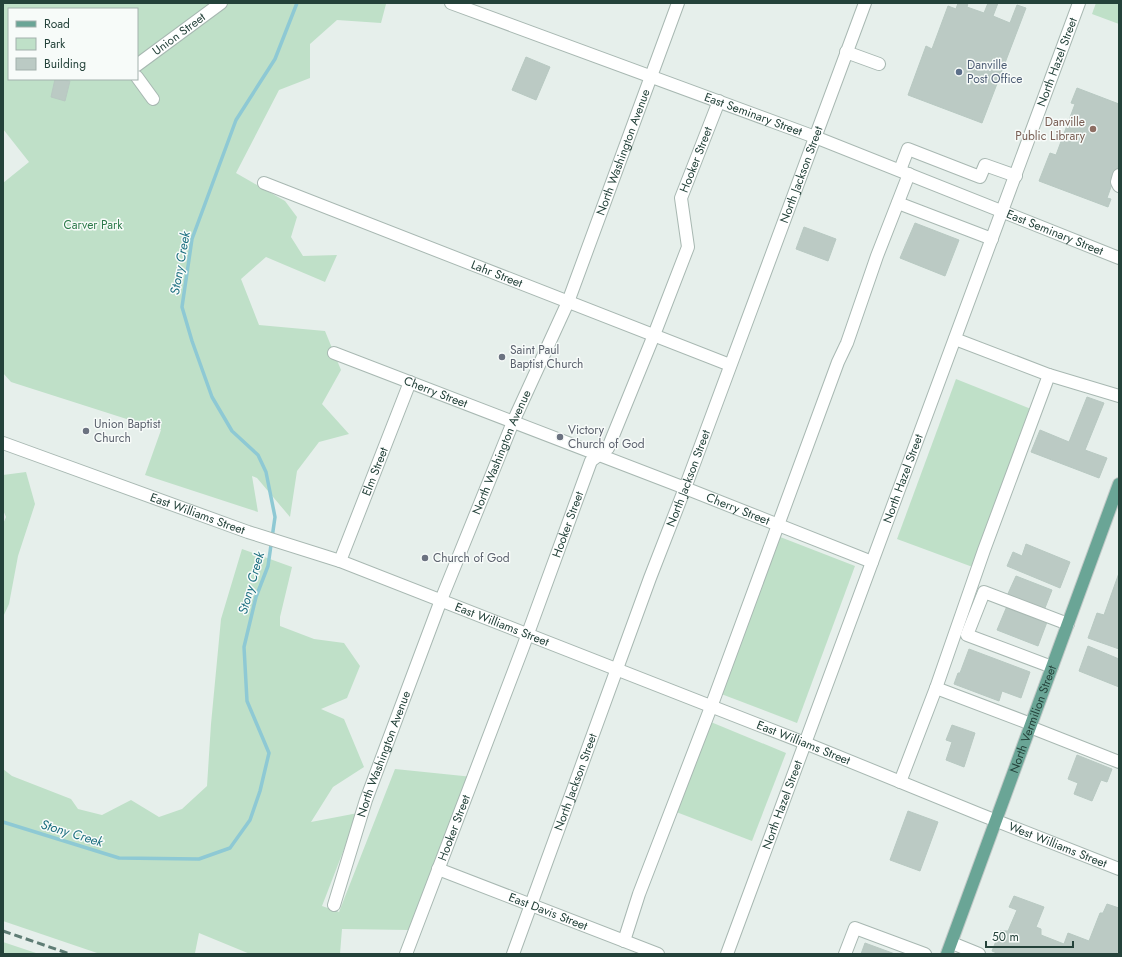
<svg xmlns="http://www.w3.org/2000/svg" width="1122" height="957" font-family="Jost,sans-serif">
	<style>
		.green { fill: #bfe0c8; fill-rule: evenodd }
		.lines { fill: none; stroke-linecap: round; stroke-linejoin: round }
		.stream { stroke: #8ec9d4; stroke-width: 3.5 }
		.building { fill: #bbcac4; stroke: #b8c9c2 }
		.minor-casing { stroke: #a8b8b2; stroke-width: 14 }
		.major-casing { stroke: #c2cac8; stroke-width: 14 }
		.minor { stroke: #fff; stroke-width: 12 }
		.major { stroke: #6aa596; stroke-width: 12 }
		.rail { stroke: #5f7d75; stroke-width: 3; stroke-dasharray: 8 4; stroke-linecap: butt }
		.service-dot { fill: #5c6f8a; stroke: #f7fbf9; stroke-width: 1.5 }
		.education-dot { fill: #8d6e63; stroke: #f7fbf9; stroke-width: 1.5 }
		.worship-dot { fill: #6b7280; stroke: #f7fbf9; stroke-width: 1.5 }
		.labels { text-anchor: middle; dominant-baseline: central; stroke-width: 3; stroke-linejoin: round; paint-order: stroke }
		.street-label { font-size: 12px; fill: #24423a; stroke: #f7fbf9 }
		.service-label { font-size: 12px; fill: #4e5e75; stroke: #f7fbf9; text-anchor: start }
		.education-label { font-size: 12px; fill: #785e54; stroke: #f7fbf9; text-anchor: end }
		.park-label { font-size: 12px; fill: #2d7a4b; stroke: #f7fbf9 }
		.worship-label { font-size: 12px; fill: #5b616d; stroke: #f7fbf9; text-anchor: start }
		.water-label { font-size: 13px; font-style: italic; fill: #1c6f80; stroke: #f7fbf9 }
	</style>
	<rect width="100%" height="100%" fill="#e6efeb"/>
	<g class="green">
		<path d="M3,3H384L386,4L381,23L337,20L310,44V78L279,90L236,173L285,201L297,217L291,237L303,256L337,255L325,282L266,257L241,279L259,325L325,331L341,370L322,404L349,434L319,442L297,471L290,517L257,478L252,476L258,512L145,475L161,430L11,382L3,373V183L29,162L3,129ZM9,9H137V79H9Z"/>
		<polygon points="1096,3 1119,3 1119,24 1092,14"/>
		<polygon points="956,379 1036,411 978,569 897,539"/>
		<polygon points="26,472 35,504 18,556 9,604 3,617 3,524 6,517 3,510 3,475"/>
		<polygon points="775,535 855,566 797,723 716,692"/>
		<polygon points="242,549 292,567 280,617 280,626 314,639 344,643 360,666 347,698 321,709 344,719 364,767 333,787 311,822 358,813 322,906 339,912 395,769 473,777 409,930 342,929 340,954 250,954 199,933 195,953 198,954 100,954 3,921 3,769 12,776 71,799 78,809 102,815 131,800 159,817 182,809 207,786 211,724 221,619"/>
		<polygon points="706,720 786,753 752,841 671,810"/>
		<polygon points="3,942 39,954 3,954"/>
	</g>
	<g class="lines">
		<polyline class="stream" points="3,822 119,858 199,859 230,848 250,820 260,791 269,753 247,701 244,647 256,597 268,566 275,517 266,472 258,455 232,431 212,397 192,341 182,307 192,239 236,120 275,59 297,3"/>
	</g>
	<g class="building">
		<polygon points="958,3 968,3 967,7 984,13 988,3 998,3 993,16 1010,23 1017,5 1026,8 982,123 908,95 926,46 932,49 948,6 956,9"/>
		<polygon points="526,57 550,67 536,100 512,90"/>
		<polygon points="55,79 70,81 65,101 51,97"/>
		<polygon points="1077,88 1119,104 1119,165 1107,198 1111,199 1108,207 1039,181 1050,153 1056,155 1075,104 1071,103"/>
		<polygon points="915,223 959,240 945,276 900,258"/>
		<polygon points="804,227 836,239 828,261 796,249"/>
		<polygon points="1087,397 1104,403 1085,450 1107,458 1099,478 1031,452 1040,430 1069,442"/>
		<polygon points="1026,544 1070,562 1060,588 1007,566 1013,552 1022,556"/>
		<polygon points="1119,573 1119,649 1088,638 1097,613 1104,615"/>
		<polygon points="1016,576 1052,590 1043,613 1006,598"/>
		<polygon points="1007,606 1047,622 1038,646 997,630"/>
		<polygon points="1088,646 1119,659 1119,687 1079,671"/>
		<polygon points="969,649 1030,672 1021,698 1002,691 999,701 954,684 958,673 960,673"/>
		<polygon points="952,725 975,733 964,767 946,760 952,742 946,740"/>
		<polygon points="1077,755 1112,769 1107,782 1101,780 1092,801 1074,794 1078,783 1068,779"/>
		<polygon points="908,811 938,822 920,871 890,860"/>
		<polygon points="1014,896 1044,907 1036,927 1041,929 1041,935 1064,944 1068,933 1089,941 1100,913 1103,913 1107,904 1119,908 1119,949 1117,953 1119,954 999,954 992,951 1000,931 1008,931 1017,910 1009,907"/>
		<polygon points="865,943 895,954 861,954"/>
	</g>
	<g class="lines">
		<g class="minor-casing">
			<g id="minor">
				<path id="s1" d="M451,3L815,137L1119,258"/>
				<polyline points="846,52 879,64"/>
				<path id="s2" d="M137,65L221,3"/>
				<polyline points="137,77 153,99"/>
				<polyline points="900,170 908,149 980,177 985,165 1016,176"/>
				<polyline points="1119,175 1117,182 1119,186"/>
				<path id="s3" d="M264,183L730,365"/>
				<polyline points="898,203 992,239"/>
				<polyline points="955,339 1049,375 1119,396"/>
				<path id="s4" d="M334,353L685,488L872,562"/>
				<path id="s5" d="M3,443L248,532L340,561L805,743L979,814L1119,869"/>
				<path id="s6" d="M340,561L410,382"/>
				<polyline points="1052,667 967,635 984,592 1068,624"/>
				<polyline points="936,688 984,550 1049,375"/>
				<polyline points="1030,727 1119,762"/>
				<polyline points="900,782 936,688 1031,724"/>
				<path id="s7" d="M438,869L658,954"/>
				<path id="s8" d="M334,905L366,800L441,600L513,422L568,302L678,3"/>
				<polyline points="624,941 639,894 711,707 838,362 847,343 877,256 909,174"/>
				<polyline points="952,943 979,954"/>
				<path id="s9" d="M406,954L523,647L591,461L608,448L654,335L688,247L681,198L719,101"/>
				<path id="s10" d="M513,954L650,578L685,488L865,3"/>
				<path id="s11" d="M727,954L1079,3"/>
				<polyline points="845,954 855,928 925,954"/>
			</g>
		</g>
		<g class="major-casing">
			<g id="major">
				<path id="s12" d="M947,954L1119,484"/>
			</g>
		</g>
		<use href="#minor" class="minor"/>
		<use href="#major" class="major"/>
		<polyline class="rail" points="3,931 70,954"/>
	</g>
	<circle class="service-dot" cx="959" cy="72" r="4"/>
	<circle class="education-dot" cx="1093" cy="129" r="4"/>
	<g class="worship-dot">
		<circle cx="502" cy="357" r="4"/>
		<circle cx="86" cy="431" r="4"/>
		<circle cx="560" cy="437" r="4"/>
		<circle cx="425" cy="558" r="4"/>
	</g>
	<g class="labels">
		<g class="street-label">
			<text stroke="none"><textPath href="#s2" startOffset="52">Union Street</textPath></text>
			<text stroke="none"><textPath href="#s11" startOffset="951">North Hazel Street</textPath></text>
			<text stroke="none"><textPath href="#s1" startOffset="322">East Seminary Street</textPath></text>
			<text stroke="none"><textPath href="#s8" startOffset="807">North Washington Avenue</textPath></text>
			<text stroke="none"><textPath href="#s9" startOffset="855">Hooker Street</textPath></text>
			<text stroke="none"><textPath href="#s10" startOffset="831">North Jackson Street</textPath></text>
			<text stroke="none"><textPath href="#s1" startOffset="646">East Seminary Street</textPath></text>
			<text stroke="none"><textPath href="#s3" startOffset="250">Lahr Street</textPath></text>
			<text stroke="none"><textPath href="#s4" startOffset="109">Cherry Street</textPath></text>
			<text stroke="none"><textPath href="#s8" startOffset="483">North Washington Avenue</textPath></text>
			<text stroke="none"><textPath href="#s6" startOffset="96">Elm Street</textPath></text>
			<text stroke="none"><textPath href="#s10" startOffset="507">North Jackson Street</textPath></text>
			<text stroke="none"><textPath href="#s11" startOffset="507">North Hazel Street</textPath></text>
			<text stroke="none"><textPath href="#s4" startOffset="433">Cherry Street</textPath></text>
			<text stroke="none"><textPath href="#s5" startOffset="207">East Williams Street</textPath></text>
			<text stroke="none"><textPath href="#s9" startOffset="459">Hooker Street</textPath></text>
			<text stroke="none"><textPath href="#s5" startOffset="531">East Williams Street</textPath></text>
			<text stroke="none"><textPath href="#s12" startOffset="250">North Vermilion Street</textPath></text>
			<text stroke="none"><textPath href="#s5" startOffset="855">East Williams Street</textPath></text>
			<text stroke="none"><textPath href="#s8" startOffset="159">North Washington Avenue</textPath></text>
			<text stroke="none"><textPath href="#s10" startOffset="183">North Jackson Street</textPath></text>
			<text stroke="none"><textPath href="#s11" startOffset="159">North Hazel Street</textPath></text>
			<text stroke="none"><textPath href="#s9" startOffset="135">Hooker Street</textPath></text>
			<text stroke="none"><textPath href="#s5" startOffset="1129">West Williams Street</textPath></text>
			<text stroke="none"><textPath href="#s7" startOffset="118">East Davis Street</textPath></text>
		</g>
		<g class="service-label">
			<text x="967" y="65">Danville<tspan x="967" dy="14">Post Office</tspan></text>
		</g>
		<g class="education-label">
			<text x="1085" y="122">Danville<tspan x="1085" dy="14">Public Library</tspan></text>
		</g>
		<g class="park-label">
			<text x="93" y="225">Carver Park</text>
		</g>
		<g class="worship-label">
			<text x="510" y="350">Saint Paul<tspan x="510" dy="14">Baptist Church</tspan></text>
			<text x="94" y="424">Union Baptist<tspan x="94" dy="14">Church</tspan></text>
			<text x="568" y="430">Victory<tspan x="568" dy="14">Church of God</tspan></text>
			<text x="433" y="558">Church of God</text>
		</g>
		<g class="water-label">
			<text transform="translate(180 263) rotate(-80)">Stony Creek</text>
			<text transform="translate(251 583) rotate(-74)">Stony Creek</text>
			<text transform="translate(72 833) rotate(17)">Stony Creek</text>
		</g>
	</g>
	<rect width="1122" height="957" fill="none" stroke="#24423a" stroke-width="8"/>
	<rect x="8" y="8" width="130" height="72" fill="#f7fbf9" stroke="#a3b1ad"/>
	<rect x="16" y="21" width="20" height="6" fill="#6aa596" stroke="#a3b1ad"/>
	<text x="44" y="28" font-size="12" fill="#24423a">Road</text>
	<rect x="16" y="38" width="20" height="12" fill="#bfe0c8" stroke="#a3b1ad"/>
	<text x="44" y="48" font-size="12" fill="#24423a">Park</text>
	<rect x="16" y="58" width="20" height="12" fill="#bbcac4" stroke="#a3b1ad"/>
	<text x="44" y="68" font-size="12" fill="#24423a">Building</text>
	<path d="M986 941v6h87v-6" fill="none" stroke="#24423a" stroke-width="2"/>
	<text x="992" y="941" font-size="12" fill="#24423a" stroke="#f7fbf9" stroke-width="3" paint-order="stroke">50 m</text>
</svg>
